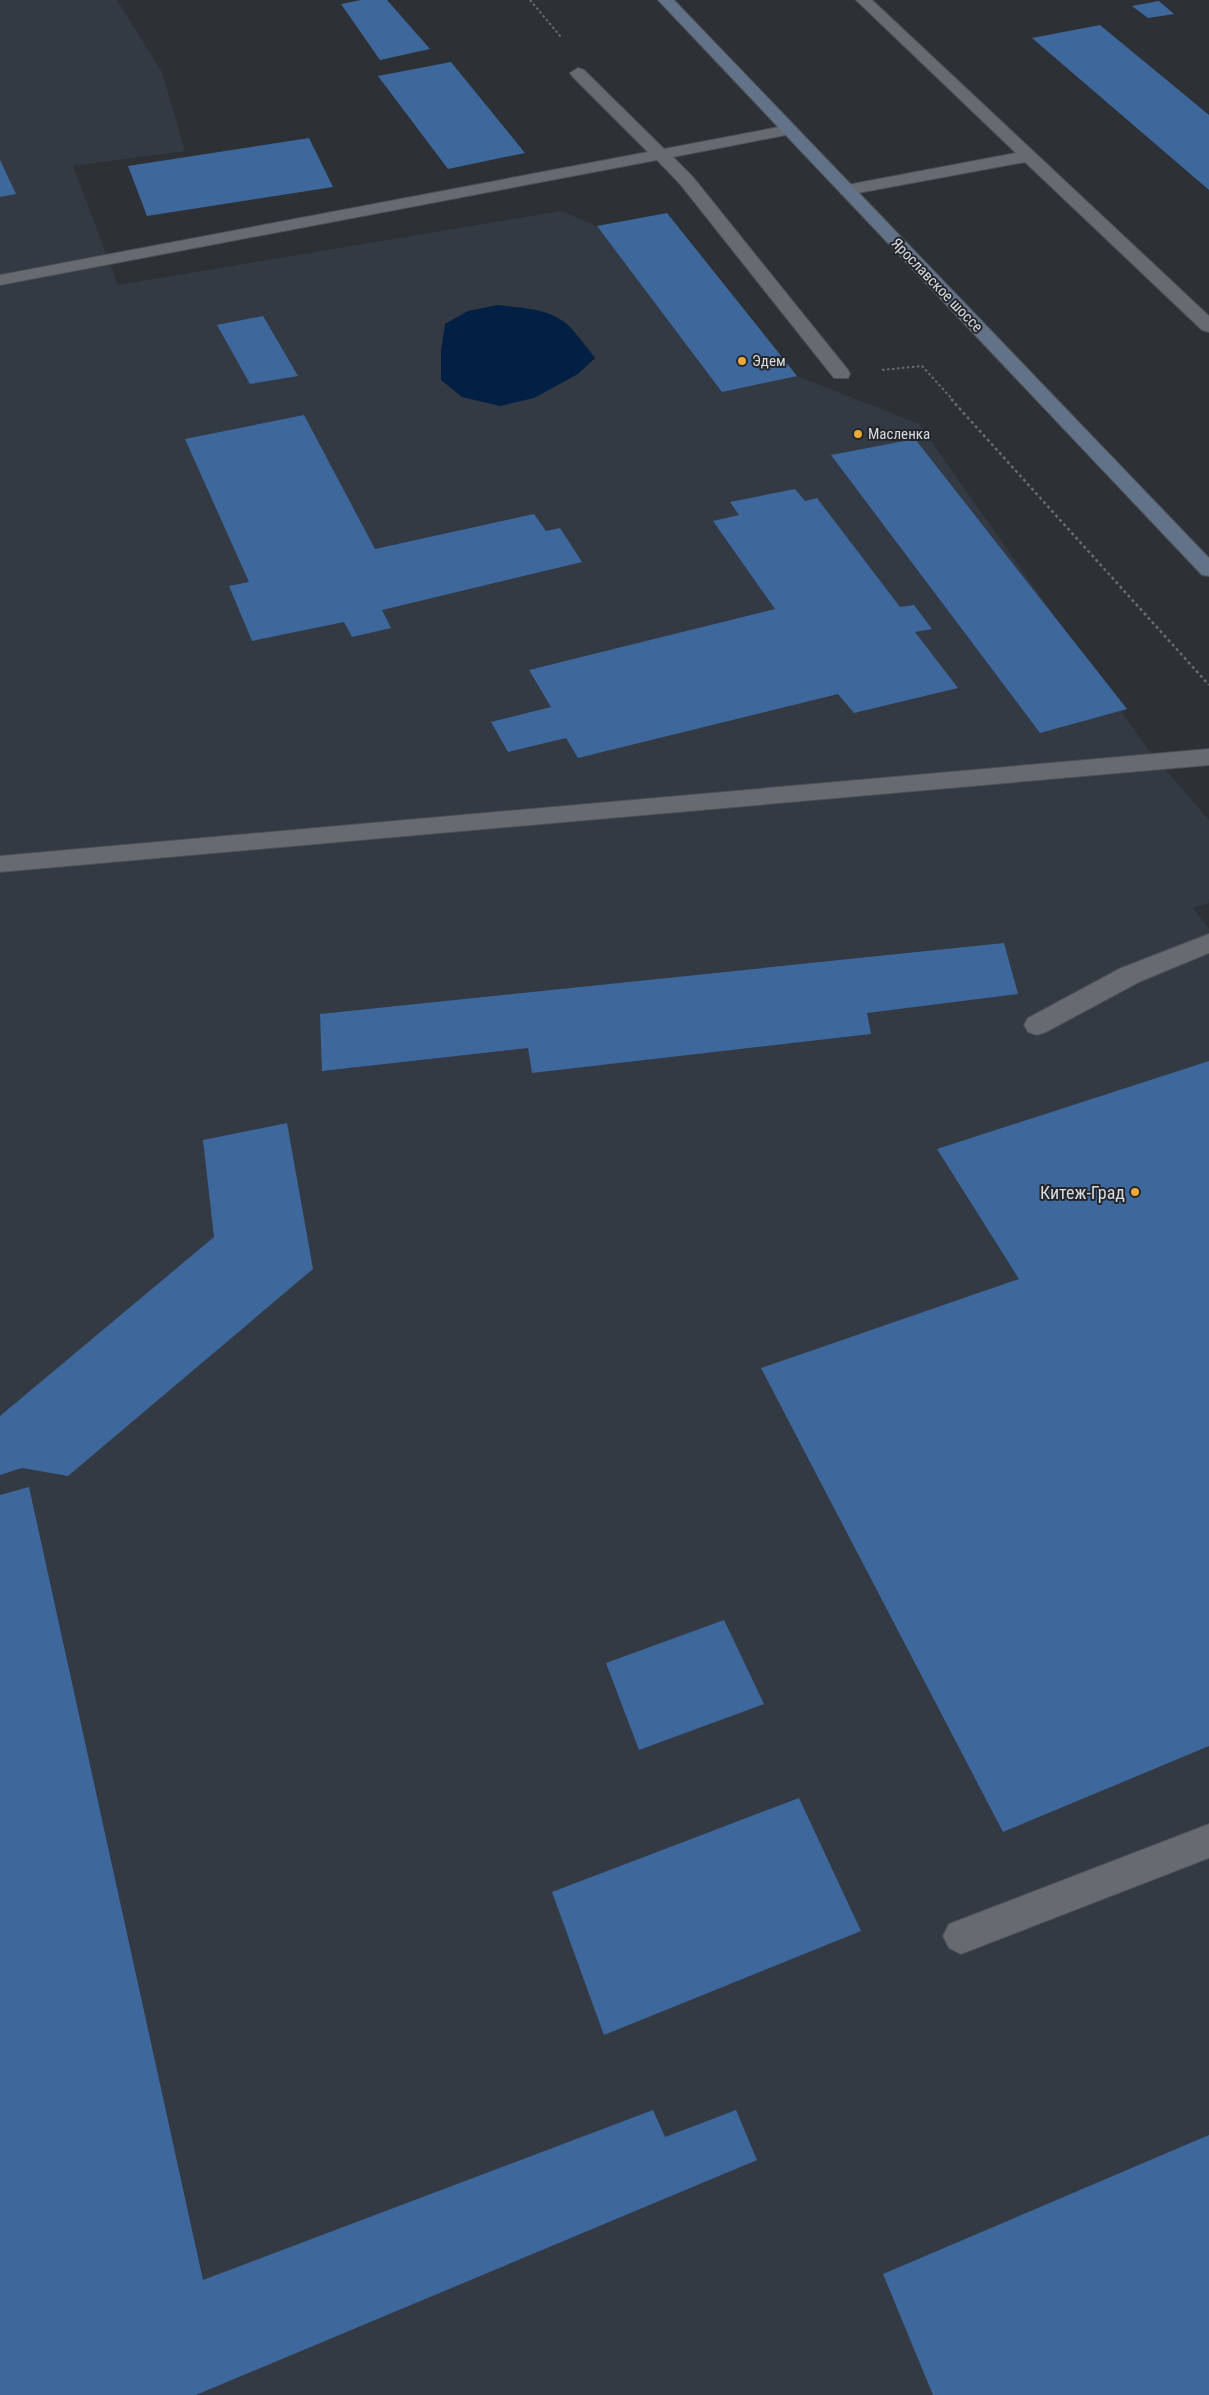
<svg xmlns="http://www.w3.org/2000/svg" width="1209" height="2395" font-family="'Roboto Condensed',sans-serif">
	<style>
		.built { fill: #333a44 }
		.water { fill: #021f44 }
		.building { fill: #3e679c }
		.lines { fill: none; stroke-linecap: round; stroke-linejoin: round }
		.lane-casing { stroke: #4c4f53; stroke-width: 2 }
		.secondary-casing { stroke: #4c4f53; stroke-width: 2 }
		.path-far1 { stroke: #686c70; stroke-width: 2; stroke-dasharray: 2.5 2.5; stroke-linecap: butt }
		.path { stroke: #686c70; stroke-width: 2.5; stroke-dasharray: 3 3; stroke-linecap: butt }
		.lane { fill: #676b71; fill-rule: evenodd }
		.secondary { fill: #627289; fill-rule: evenodd }
		.poi-dot { fill: #eca93a; stroke: #23272c; stroke-width: 2 }
		.labels { text-anchor: middle; dominant-baseline: central; stroke-width: 4; stroke-linejoin: round; paint-order: stroke }
		.far-street-label { font-size: 15px; fill: #d9dbde; stroke: #23272c }
		.far-poi-label { font-size: 15px; fill: #d9dbde; stroke: #23272c; text-anchor: start }
		.poi-label { font-size: 18px; fill: #d9dbde; stroke: #23272c; text-anchor: end }
	</style>
	<rect width="100%" height="100%" fill="#2d3136"/>
	<polygon class="built" points="0,0 117,0 162,72 185,151 73,166 118,285 561,211 597,226 667,213 797,376 919,424 1147,748 1209,820 1209,903 1193,908 1209,929 1209,2395 0,2395"/>
	<path class="water" d="M498,305C521,308 550,308 568,325C578,335 587,348 595,358L578,374L534,398L500,406L462,397L441,380V351L445,324L468,311Z"/>
	<g class="building">
		<polygon points="361,0 387,0 430,49 380,60 341,4"/>
		<polygon points="1159,1 1174,14 1148,18 1132,6"/>
		<polygon points="1100,25 1209,115 1209,190 1032,38"/>
		<polygon points="451,62 525,153 448,169 378,76"/>
		<polygon points="309,138 333,187 147,216 128,166"/>
		<polygon points="0,160 16,194 0,197"/>
		<polygon points="667,213 797,376 722,392 597,226"/>
		<polygon points="263,316 298,376 250,384 217,325"/>
		<polygon points="304,415 375,549 534,514 546,531 560,528 582,562 382,610 391,628 352,637 344,622 252,641 229,586 249,582 185,439"/>
		<polygon points="915,439 1127,709 1040,733 831,455"/>
		<polygon points="795,489 805,501 817,498 900,607 914,605 932,629 915,632 958,688 854,713 838,694 578,758 566,738 508,752 491,722 551,707 529,670 775,609 713,521 739,515 730,502"/>
		<polygon points="1004,943 1018,994 867,1013 871,1034 532,1073 528,1048 322,1071 320,1014"/>
		<polygon points="1209,1061 1209,1746 1003,1832 761,1368 1019,1279 937,1149"/>
		<polygon points="287,1123 313,1269 68,1476 22,1468 0,1475 0,1416 214,1237 203,1140"/>
		<polygon points="29,1487 203,2280 653,2110 665,2137 736,2110 757,2160 196,2395 0,2395 0,1495"/>
		<polygon points="724,1620 764,1704 639,1750 606,1663"/>
		<polygon points="799,1798 861,1931 604,2035 552,1892"/>
		<polygon points="1209,2135 1209,2395 933,2395 883,2274"/>
	</g>
	<g class="lines">
		<g class="lane-casing">
			<g id="lane">
				<polygon points="856,0 872,0 1209,316 1209,332 1202,330 1025,162 847,195 841,194 839,190 841,186 847,185 1016,153"/>
				<polygon points="578,68 584,70 664,149 790,125 796,127 798,130 796,133 673,157 692,176 848,370 850,374 848,378 834,378 680,184 657,160 0,285 0,275 648,152 572,76 570,73"/>
				<polygon points="1209,749 1209,765 0,872 0,856"/>
				<polygon points="1209,934 1209,953 1139,982 1046,1032 1037,1035 1028,1032 1024,1025 1028,1018 1121,968"/>
				<polygon points="1209,1824 1209,1858 961,1954 949,1948 943,1936 949,1924"/>
			</g>
		</g>
		<g class="secondary-casing">
			<polygon id="secondary" points="658,0 674,0 1209,558 1209,576 1202,575"/>
		</g>
		<g class="path-far1">
			<polyline points="530,0 561,37"/>
			<polyline points="882,370 922,366 953,400"/>
		</g>
		<polyline class="path" points="951,399 1209,685"/>
		<use href="#lane" class="lane"/>
		<use href="#secondary" class="secondary"/>
	</g>
	<g class="poi-dot">
		<circle cx="742" cy="361" r="5"/>
		<circle cx="858" cy="434" r="5"/>
		<circle cx="1135" cy="1192" r="5"/>
	</g>
	<g class="labels">
		<g class="far-street-label">
			<text transform="translate(937 285) rotate(46)">Ярославское шоссе</text>
		</g>
		<g class="far-poi-label">
			<text x="752" y="361">Эдем</text>
			<text x="868" y="434">Масленка</text>
		</g>
		<g class="poi-label">
			<text x="1125" y="1192">Китеж-Град</text>
		</g>
	</g>
</svg>
